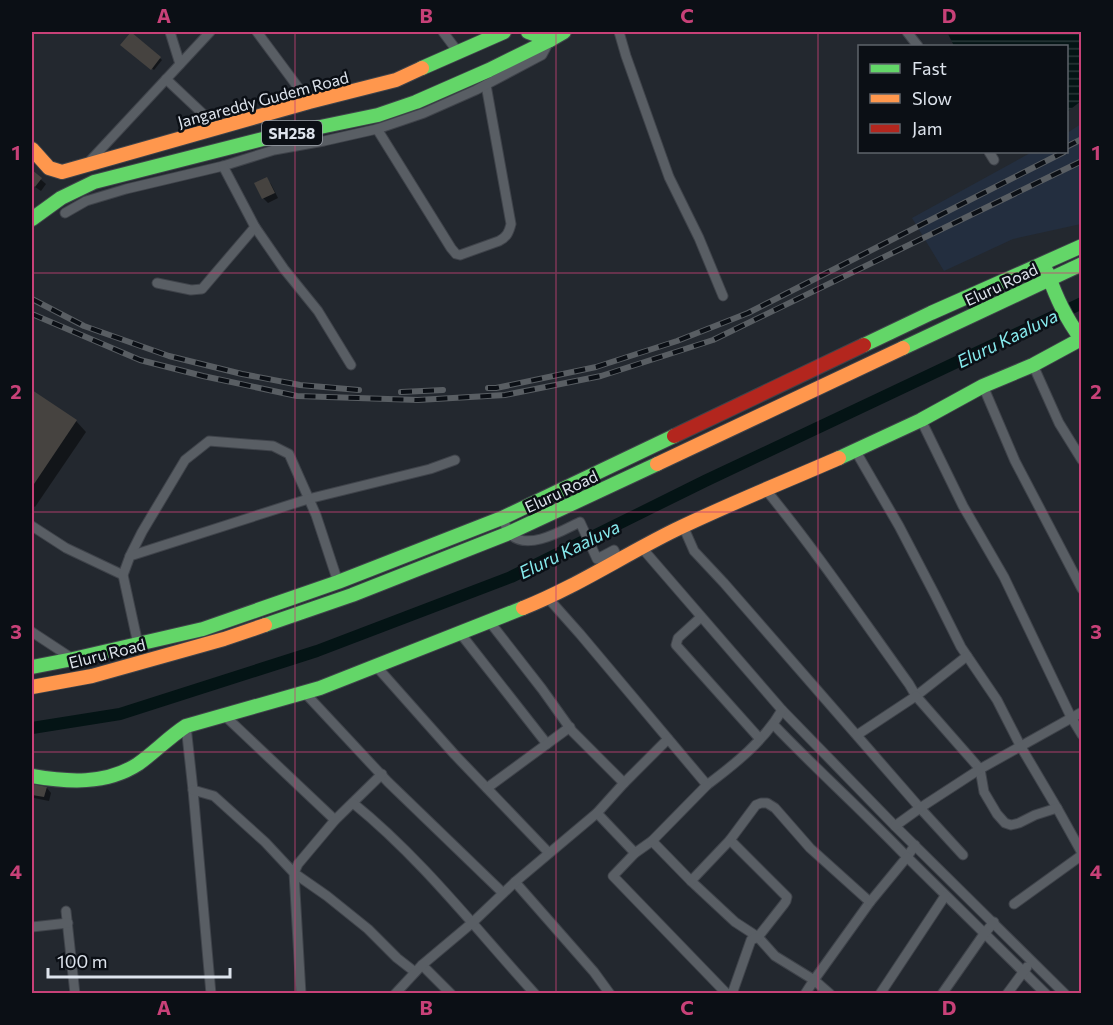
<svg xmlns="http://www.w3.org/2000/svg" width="1113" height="1025" font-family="Commissioner,sans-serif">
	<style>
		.built { fill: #232e3f }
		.water { fill: url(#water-rules) }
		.shadow { fill: #0007 }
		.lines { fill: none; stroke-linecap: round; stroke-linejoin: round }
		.canal { stroke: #041415; stroke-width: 12 }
		.building { fill: #464340 }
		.street-casing { stroke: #3f434a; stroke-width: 11 }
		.fast-casing { stroke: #3f434a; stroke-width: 16 }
		.slow-casing { stroke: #3f434a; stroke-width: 16 }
		.jam-casing { stroke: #3f434a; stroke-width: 16 }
		.street { stroke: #595e64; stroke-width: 9 }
		.fast { stroke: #63d668; stroke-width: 14 }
		.slow { stroke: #ff974d; stroke-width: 14 }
		.jam { stroke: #b3261e; stroke-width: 14 }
		.rail-casing { stroke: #595e63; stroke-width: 6 }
		.rail { stroke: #0b0f15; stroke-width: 4; stroke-dasharray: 11; stroke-linecap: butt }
		.grid { fill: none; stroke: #c84178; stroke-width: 1.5; stroke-opacity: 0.55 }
		.labels { text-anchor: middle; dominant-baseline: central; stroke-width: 5; stroke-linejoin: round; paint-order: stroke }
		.shield { fill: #0b0f15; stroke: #9fa4ac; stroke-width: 1.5 }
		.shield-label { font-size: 15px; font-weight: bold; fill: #dee4ed }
		.street-label { font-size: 16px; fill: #dee4ed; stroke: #0b0f15 }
		.water-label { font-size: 18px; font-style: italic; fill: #86eaed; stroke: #0b0f15 }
		.neatline { fill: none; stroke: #c84178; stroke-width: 2 }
		.grid-label { font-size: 20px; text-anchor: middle; font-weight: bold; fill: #c84178 }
	</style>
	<defs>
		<pattern id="water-rules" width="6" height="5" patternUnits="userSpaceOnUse" patternTransform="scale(1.5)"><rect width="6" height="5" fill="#041415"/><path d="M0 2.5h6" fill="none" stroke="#283637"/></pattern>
	</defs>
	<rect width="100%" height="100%" fill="#23282f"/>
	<polygon class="built" points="1081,124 1081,224 1013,239 944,271 912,218 1032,152 1066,152 1067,133"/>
	<polygon class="water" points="947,32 1081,32 1081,101 1067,112 1066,46 954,46"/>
	<g class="shadow">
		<polygon points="131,34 162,60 154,70 122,45"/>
		<polygon points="32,172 46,184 41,191 32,185"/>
		<polygon points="266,179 271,184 278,198 268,203 263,198"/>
		<polygon points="32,391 76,421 86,432 35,507 32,505"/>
		<polygon points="32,785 47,788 51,793 49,801 34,798 32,796"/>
	</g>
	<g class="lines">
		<polyline class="canal" points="32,728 120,714 317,651 511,577 705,481 1082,303"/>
	</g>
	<g class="building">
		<polygon points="131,32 161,57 151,70 120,45"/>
		<polygon points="32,170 42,178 35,187 32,185"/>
		<polygon points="267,177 275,193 262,199 254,183"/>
		<polygon points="32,390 77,420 32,487"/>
		<polygon points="32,784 47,787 44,797 32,795"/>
	</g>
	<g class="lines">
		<g class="street-casing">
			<g id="street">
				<polyline points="170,32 180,64"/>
				<polyline points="257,32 309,102"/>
				<polyline points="443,32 458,52"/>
				<polyline points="619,32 626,56 669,177 699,238 723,296"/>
				<polyline points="907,32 918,46"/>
				<polyline points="166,79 218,128"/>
				<path d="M377,129L451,248L456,254L460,255L499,241C507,237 509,232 511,224L486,85"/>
				<polyline points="989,152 994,160"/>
				<polyline points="88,163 210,32"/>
				<polyline points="65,213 86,201 126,189 223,166 274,150 324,141 377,129 424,113 476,90 542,55 550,40"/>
				<polyline points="255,227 284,269 318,311 351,365"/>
				<polyline points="157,283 191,290 202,289 255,227 223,166"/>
				<polyline points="1033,365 1059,423 1082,460"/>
				<polyline points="983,386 1015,461 1082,589"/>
				<polyline points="921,420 963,506 1004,577 1071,717 1082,735"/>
				<polyline points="855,450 899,526 935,595 961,647 997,700 1021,747 1057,808 1082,853"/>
				<path d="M766,490C817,552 862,619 909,684L916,696L967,656"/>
				<path d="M502,518C505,523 507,531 511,535C529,551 563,530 580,522L597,559L614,550L618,559"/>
				<polyline points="32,526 66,548 123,575"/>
				<polyline points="683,526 694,551 724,583 920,808 963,855"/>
				<polyline points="642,548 782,710 895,826 1065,994"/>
				<polyline points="130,556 142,532 185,460 209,441 273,446 289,454 316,515 338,582"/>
				<path d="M548,598L580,634L707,785C735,764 764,741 782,710"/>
				<polyline points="701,617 678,638 676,645 760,739"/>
				<polyline points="32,632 73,659"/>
				<polyline points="460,633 547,744"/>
				<polyline points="138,644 123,575 130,556 308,499 430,469 455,460"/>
				<polyline points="376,666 455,755 549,853"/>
				<polyline points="305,693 388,782 503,893"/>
				<polyline points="224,715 335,820"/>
				<path d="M773,724C817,770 864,812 907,857L915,845"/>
				<polyline points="186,726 193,790 211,994"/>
				<polyline points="857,735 916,696 980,769 984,792 997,814 1005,823 1011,825 1019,823 1035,815 1057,808"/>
				<polyline points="382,774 335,820 298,864 294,873 327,896 368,929 397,958 415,972"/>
				<polyline points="624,783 668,739"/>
				<polyline points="487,788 570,727"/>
				<polyline points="193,790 214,796 265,842 294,873 301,994"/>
				<path d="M353,803C421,858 476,929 535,994"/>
				<polyline points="597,813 635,853 652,841 691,881 735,922 758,937 775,956 814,980 870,902 907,857 1046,994"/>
				<polyline points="895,826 920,808 980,769 1082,712"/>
				<polyline points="730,840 787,897 786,901 784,904 758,937 751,940 732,994"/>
				<polyline points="652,841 707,785"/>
				<polyline points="635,853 613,876 727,994"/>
				<polyline points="691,881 730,840 756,805 761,803 767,803 775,808 810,848 870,902"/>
				<polyline points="515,882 594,972 610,994"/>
				<polyline points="1014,904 1082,855"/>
				<polyline points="66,911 75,994"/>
				<polyline points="32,927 68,923"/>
				<polyline points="422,965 451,994"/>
				<polyline points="395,994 422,965 472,923 515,882 597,813 624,783 572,731 542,689 489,621"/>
				<polyline points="805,994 814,980 830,994"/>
				<polyline points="880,994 945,896"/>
				<polyline points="942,994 984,934 994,922"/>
				<polyline points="1007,994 1027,967"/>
			</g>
		</g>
		<g class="fast-casing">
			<g id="fast">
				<polyline points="528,32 550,40 564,32"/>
				<polyline points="422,68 504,32"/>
				<polyline points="32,219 61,198 94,182 267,138 378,115 416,102 489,70 550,40"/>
				<path d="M1047,272C1057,299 1065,317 1082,340"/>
				<polyline points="864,345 931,313 1082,246"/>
				<polyline points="903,348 1082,264"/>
				<polyline points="839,458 921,420 983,386 1033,365 1081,339"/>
				<polyline points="265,625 352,595 509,533 657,464"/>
				<polyline points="32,667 73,659 203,629 338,582 502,518 674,436"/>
				<path d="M32,776C67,782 106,785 138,764C155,752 169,737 186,726L320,688L523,608"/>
			</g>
		</g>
		<g class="slow-casing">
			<g id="slow">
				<polyline points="32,149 49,168 62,172 309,102 396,80 422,68"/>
				<polyline points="657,464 903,348"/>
				<path d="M523,608C576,587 624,555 675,530C729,504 784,482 839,458"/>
				<polyline points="32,687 92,676 224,639 265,625"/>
			</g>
		</g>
		<g class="jam-casing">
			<polyline id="jam" points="674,436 864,345"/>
		</g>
		<use href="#street" class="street"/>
		<use href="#fast" class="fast"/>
		<use href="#slow" class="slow"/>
		<use href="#jam" class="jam"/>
		<g class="rail-casing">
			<g id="rail">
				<polyline points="1066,147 1082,139"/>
				<polyline points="32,299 84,326 169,356 242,374 300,385 359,390"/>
				<polyline points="32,314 140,360 203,376 297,396 418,400 505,395 601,376 713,340 1082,161"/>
				<polyline points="488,388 496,388 596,367 677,341 748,313 1064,152"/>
				<polyline points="401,392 443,390"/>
			</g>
		</g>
		<use href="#rail" class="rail"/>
	</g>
	<path class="grid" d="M295,32V994M556,32V994M818,32V994M32,273H1082M32,512H1082M32,752H1082"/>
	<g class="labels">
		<rect class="shield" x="262" y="121" width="60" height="24" rx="4.5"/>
		<g class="shield-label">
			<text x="292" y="133">SH258</text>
		</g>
		<g class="street-label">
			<text transform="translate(263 99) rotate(-15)">Jangareddy Gudem Road</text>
			<text transform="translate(1001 284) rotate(-25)">Eluru Road</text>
			<text transform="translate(561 491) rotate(-25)">Eluru Road</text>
			<text transform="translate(107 653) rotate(-14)">Eluru Road</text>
		</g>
		<g class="water-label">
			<text transform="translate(1007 338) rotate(-26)">Eluru Kaaluva</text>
			<text transform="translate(569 549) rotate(-26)">Eluru Kaaluva</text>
		</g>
	</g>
	<rect width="1113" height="1025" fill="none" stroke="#0b0f15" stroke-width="66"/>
	<rect x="858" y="45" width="210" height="108" fill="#0b0f15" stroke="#5f646b" stroke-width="1.5"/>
	<rect x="870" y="64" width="30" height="9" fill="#63d668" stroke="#5f646b" stroke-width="1.5"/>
	<text x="912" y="75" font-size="18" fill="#dee4ed">Fast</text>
	<rect x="870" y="94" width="30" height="9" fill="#ff974d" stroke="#5f646b" stroke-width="1.5"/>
	<text x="912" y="105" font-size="18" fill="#dee4ed">Slow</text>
	<rect x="870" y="124" width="30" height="9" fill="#b3261e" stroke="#5f646b" stroke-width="1.5"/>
	<text x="912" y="135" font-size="18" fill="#dee4ed">Jam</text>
	<path d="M48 968v9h182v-9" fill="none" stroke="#dee4ed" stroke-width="3"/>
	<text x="57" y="968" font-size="18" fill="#dee4ed" stroke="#0b0f15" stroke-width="4.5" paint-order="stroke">100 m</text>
	<rect x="33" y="33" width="1047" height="959" class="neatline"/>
	<g class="grid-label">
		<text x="164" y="23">A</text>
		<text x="426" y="23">B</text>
		<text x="687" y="23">C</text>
		<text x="949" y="23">D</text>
		<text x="16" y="160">1</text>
		<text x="1096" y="160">1</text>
		<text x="16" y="399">2</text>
		<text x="1096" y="399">2</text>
		<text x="16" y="639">3</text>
		<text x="1096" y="639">3</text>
		<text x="16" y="879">4</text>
		<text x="1096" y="879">4</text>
		<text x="164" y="1015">A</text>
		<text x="426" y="1015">B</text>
		<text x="687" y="1015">C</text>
		<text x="949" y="1015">D</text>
	</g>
</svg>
